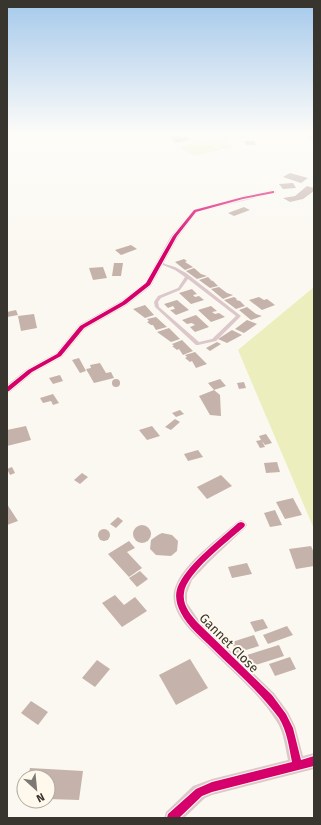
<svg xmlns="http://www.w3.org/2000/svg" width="321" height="825" font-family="'Fira Sans',sans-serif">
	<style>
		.green { fill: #eceebe }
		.building { fill: #c5b3ab }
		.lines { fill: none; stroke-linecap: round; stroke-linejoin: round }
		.lane { fill: #dcc8ca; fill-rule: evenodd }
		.street { fill: #dcc8ca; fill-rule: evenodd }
		.cycleway-casing { stroke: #fff9ed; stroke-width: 2 }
		.cycleway { fill: #d6006c; fill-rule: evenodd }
		.labels { text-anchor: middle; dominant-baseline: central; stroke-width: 4; stroke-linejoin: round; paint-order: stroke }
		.near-street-label { font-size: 13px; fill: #38352f; stroke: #fff9ed }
	</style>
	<rect width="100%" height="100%" fill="#fbf8f1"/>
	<g class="green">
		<polygon points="218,138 234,147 221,149 206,141"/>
		<polygon points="204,141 220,150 194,156 179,147"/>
		<polygon points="314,287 314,529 238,350"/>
	</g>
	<g class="building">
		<polygon points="178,135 179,137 187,137 190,140 175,143 170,136"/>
		<polygon points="244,141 253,141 256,145 246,145"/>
		<polygon points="290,173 308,178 301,183 283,177"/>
		<polygon points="293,183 296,188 283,189 279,184"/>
		<polygon points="307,186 314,188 314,191 303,199 290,202 283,198 295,196"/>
		<polygon points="244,207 250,210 234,216 228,213"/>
		<polygon points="131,245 137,249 121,255 115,250"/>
		<polygon points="184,259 187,261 185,262 193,267 185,270 175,262"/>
		<polygon points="114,263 123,263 121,276 112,276"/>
		<polygon points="103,267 107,278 93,280 89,268"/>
		<polygon points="194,268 201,274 207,276 197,279 186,271"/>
		<polygon points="208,277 211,280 210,280 213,281 218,286 210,288 199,280"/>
		<polygon points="219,287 227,293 233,295 223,299 211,289"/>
		<polygon points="192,289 197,294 193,295 195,297 199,296 204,300 191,304 179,293"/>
		<polygon points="234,297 237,299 236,300 240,301 245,306 236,309 224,300"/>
		<polygon points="259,297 264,300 267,299 275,305 262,310 249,300"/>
		<polygon points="177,300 189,310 176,315 170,310 175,309 173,306 168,308 164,304"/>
		<polygon points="145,305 154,315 145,318 133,309"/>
		<polygon points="211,306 217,311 212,312 215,314 219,313 225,317 211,322 198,310"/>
		<polygon points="247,307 256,314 262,316 251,320 239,310"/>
		<polygon points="16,310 18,315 7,317 7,312"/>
		<polygon points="34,314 37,328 21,331 18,316"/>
		<polygon points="196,315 209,327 195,332 190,327 195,325 192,323 187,324 182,320"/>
		<polygon points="156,317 167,327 156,330 153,325 151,325 147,322 149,321 147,319"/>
		<polygon points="247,320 257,324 244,333 235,329"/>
		<polygon points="169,328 180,339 171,342 157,332"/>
		<polygon points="232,330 242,335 227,343 218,339"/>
		<polygon points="182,340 193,351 183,355 179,349 177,350 172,346 174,346 172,344"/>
		<polygon points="217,342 221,344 210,351 206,348"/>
		<polygon points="195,352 207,364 196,368 192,361 190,362 185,358 187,357 185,355"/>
		<polygon points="79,358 86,371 80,373 72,360"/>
		<polygon points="100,363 106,373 111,372 114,378 94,383 86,369 91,368 90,365"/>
		<polygon points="60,375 63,381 53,384 49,378"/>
		<polygon points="220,379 226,386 214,390 208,383"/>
		<circle cx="116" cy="383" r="4"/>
		<polygon points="244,382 246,388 239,389 237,383"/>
		<polygon points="214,390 220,395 221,416 210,415 199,396"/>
		<polygon points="53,394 59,403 53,405 51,401 43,403 40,398"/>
		<polygon points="180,410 184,414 176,417 172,413"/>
		<polygon points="175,419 180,422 171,430 165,427"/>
		<polygon points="26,426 31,440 7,446 7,430"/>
		<polygon points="152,426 160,436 147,440 139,430"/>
		<polygon points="266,434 272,443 265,445 262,441 265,447 260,448 256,441 261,440 259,436"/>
		<polygon points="198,450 203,457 188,461 184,454"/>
		<polygon points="277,462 280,472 266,473 264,463"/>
		<polygon points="12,467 15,473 10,475 7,469"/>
		<polygon points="82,473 88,477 80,484 74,480"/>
		<polygon points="221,475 232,486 207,499 197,487"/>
		<polygon points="293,498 302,515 285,519 276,502"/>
		<polygon points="7,504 18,521 7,525"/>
		<polygon points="275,510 282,525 270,527 264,513"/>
		<polygon points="118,517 123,521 116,528 110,524"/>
		<circle cx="142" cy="534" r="9"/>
		<circle cx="104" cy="535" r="6"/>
		<polygon points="162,533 172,535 178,541 177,551 171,556 156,555 150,549 151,540 158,535"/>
		<polygon points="129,541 135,548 127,552 142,568 129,577 108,554"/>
		<polygon points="311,546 314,553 314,566 296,569 289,549"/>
		<polygon points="247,563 252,574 232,578 228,567"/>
		<polygon points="140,571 148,579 137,587 129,578"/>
		<polygon points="115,595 124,605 135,597 147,611 122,627 102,603"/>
		<polygon points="263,619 268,628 255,632 250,622"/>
		<polygon points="287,626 293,635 268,644 263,635"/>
		<polygon points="254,635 259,646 236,653 232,642"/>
		<polygon points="279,645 284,656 252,666 247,655"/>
		<polygon points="290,657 296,669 275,676 269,664"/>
		<polygon points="190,659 208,688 176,705 159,675"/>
		<polygon points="97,660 110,669 95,687 82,678"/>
		<polygon points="31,701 48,712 38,725 21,713"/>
		<polygon points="30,768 83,771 79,800 48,799 48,777 28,777"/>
	</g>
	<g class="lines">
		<g class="lane">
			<polygon points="278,133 282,133 272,136 271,135"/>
			<path d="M159,261H161L165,264L175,267L186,273L241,316L216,341L198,345H196L155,307L154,302L158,296L178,288L185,277L175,270L163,265L158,262ZM188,279L236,316L212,339L199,342L159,307L158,302L161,298L180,290Z"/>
		</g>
		<g class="street">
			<polygon points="302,133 308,133 314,137 314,141"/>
			<polygon points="273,190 276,192 275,193 197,212 178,237 151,286 127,305 85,329 62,357 33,373 10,392 7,393 7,385 27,369 56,353 79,325 121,301 145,283 171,236 193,210 243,196"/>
			<path d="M241,520L245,522L247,525L245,528L210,561L192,580L187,593V603L200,622L274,693L288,712L295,726L303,756L314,753V769L212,795L205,798L184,818H164L166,812L193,786L212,779L288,760C285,747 284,733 277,722C259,693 230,670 207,646C197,637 187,628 180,617C174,607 171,596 176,585C186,561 218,539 237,522Z"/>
		</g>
		<g class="cycleway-casing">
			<g id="cycleway">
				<polygon points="273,191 274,191 274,193 243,199 196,212 177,236 150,285 126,304 84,328 61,356 32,372 9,391 7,392 7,387 28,370 57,354 80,326 122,302 146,283 173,236 194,210 243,197"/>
				<path d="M241,522L244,523L245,525L244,527C228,541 186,573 184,593C182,605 191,615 198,623L272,695L286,714L293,728L301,760L314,756V766L212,792L202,796L179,818H167L168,814L196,789L212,782L292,762C289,747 287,731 279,718C260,692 234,670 211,647C201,637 188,627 181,613C176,604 174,594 179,584C190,562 220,540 238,523Z"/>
			</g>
		</g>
		<use href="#cycleway" class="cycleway"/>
	</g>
	<linearGradient id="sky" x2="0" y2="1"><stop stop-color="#a5c9eb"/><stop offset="0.54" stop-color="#fdfcf9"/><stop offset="1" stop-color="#fdfcf9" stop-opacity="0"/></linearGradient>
	<rect width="321" height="248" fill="url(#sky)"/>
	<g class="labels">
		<g class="near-street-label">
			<text transform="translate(229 643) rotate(45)">Gannet Close</text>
		</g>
	</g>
	<rect width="321" height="825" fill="none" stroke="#38352f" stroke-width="16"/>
	<g transform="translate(36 789) rotate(153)"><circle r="19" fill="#fff9ed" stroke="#afaba1"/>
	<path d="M0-3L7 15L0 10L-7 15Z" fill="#7c7973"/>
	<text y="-6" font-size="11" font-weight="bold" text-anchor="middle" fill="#38352f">N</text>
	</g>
</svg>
